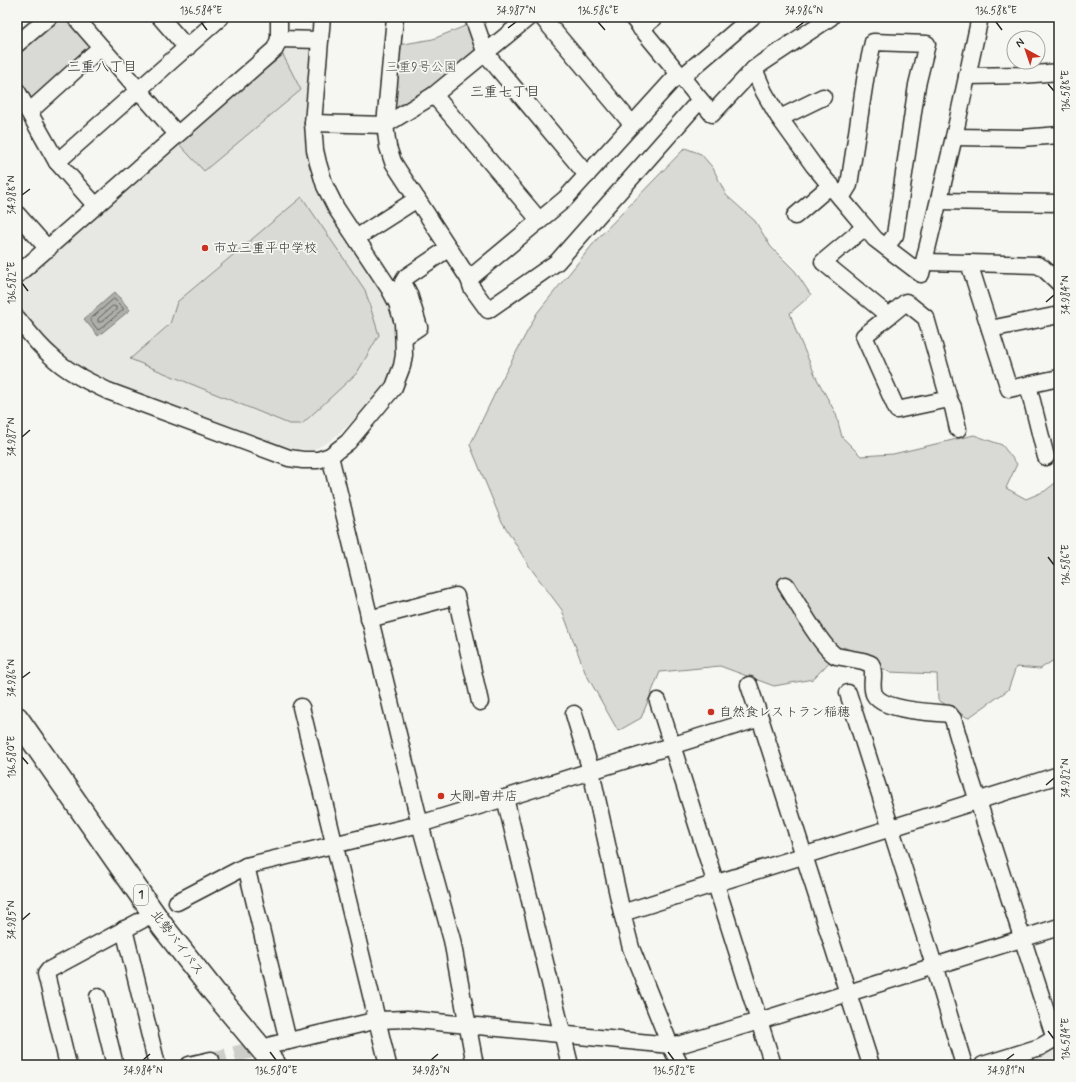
<svg xmlns="http://www.w3.org/2000/svg" width="1076" height="1082" font-family="Mynerve,'Klee One',sans-serif">
	<style>
		.built { fill: #e7e7e3 }
		.green { fill: #d9d9d5; stroke: #828280 }
		.water { fill: #aeaeab; stroke: #7a7a78 }
		.lines { fill: none; stroke-linecap: round; stroke-linejoin: round }
		.shore { stroke: #5f5f5e; stroke-width: 1 }
		.minor-tunnel { stroke: #cdcdca; stroke-width: 16; stroke-dasharray: 16 8; stroke-linecap: butt }
		.minor-casing { stroke: #2b2b2b; stroke-width: 19 }
		.highway-casing { stroke: #2b2b2b; stroke-width: 25 }
		.minor { stroke: #f6f6f2; stroke-width: 16 }
		.highway { stroke: #f6f6f2; stroke-width: 22 }
		.ticks { fill: none; stroke: #2b2b2b; stroke-width: 1.5 }
		.poi-dot { fill: #c8321e; stroke: #f6f6f2; stroke-width: 1.5 }
		.labels { text-anchor: middle; dominant-baseline: central; stroke-width: 3.5; stroke-linejoin: round; paint-order: stroke }
		.shield { fill: #f6f6f2; stroke: #686867; stroke-width: 1 }
		.shield-label { font-size: 12px; font-weight: bold; fill: #2b2b2b }
		.park-label { font-size: 13px; fill: #565656; stroke: #f6f6f2 }
		.poi-label { font-size: 13px; fill: #2b2b2b; stroke: #f6f6f2; text-anchor: start }
		.street-label { font-size: 13px; fill: #2b2b2b; stroke: #f6f6f2 }
		.neighbourhood-label { font-size: 14px; fill: #2b2b2b; stroke: #f6f6f2 }
		.neatline { fill: none; stroke: #2b2b2b; stroke-width: 1.5 }
		.ticks-label { font-size: 10px; text-anchor: middle; fill: #2b2b2b }
	</style>
	<rect width="100%" height="100%" fill="#f6f6f2"/>
	<filter id="ink" filterUnits="userSpaceOnUse"><feTurbulence type="fractalNoise" baseFrequency=".025" numOctaves="2"/><feDisplacementMap in="SourceGraphic" scale="8" xChannelSelector="R" yChannelSelector="G"/><feConvolveMatrix kernelMatrix="1 2 1 2 8 2 1 2 1" color-interpolation-filters="sRGB"/></filter>
	<g filter="url(#ink)">
		<g class="built">
			<polygon points="288,44 311,46 304,133 306,150 319,190 389,299 394,317 397,346 391,373 377,397 361,414 330,441 313,450 291,448 119,388 85,374 56,352 17,309 17,282"/>
			<polygon points="1059,1038 1059,1062 1055,1065 1016,1065 1014,1057"/>
		</g>
		<g class="green">
			<polygon points="55,17 68,17 92,45 33,103 17,83 17,49"/>
			<polygon points="470,24 479,48 430,91 397,112 392,110 398,45 433,39"/>
			<polygon points="283,55 301,90 204,171 177,142"/>
			<polygon points="685,148 701,154 713,168 726,195 755,221 771,247 795,271 811,295 790,313 796,331 817,379 836,414 842,437 861,456 893,454 974,435 1002,445 1017,464 1006,488 1026,499 1045,491 1059,480 1059,655 1057,658 1040,669 1016,667 1008,690 968,718 938,700 937,674 889,672 844,647 813,679 774,686 720,666 660,672 641,718 618,731 585,672 562,610 529,566 501,520 470,445 500,383 537,313 598,238"/>
			<polygon points="302,197 365,290 379,335 357,373 302,424 289,424 130,359 170,324 177,302"/>
		</g>
		<polygon class="water" points="115,292 130,310 98,336 84,319"/>
		<g class="lines">
			<g class="shore">
				<polygon points="114,299 123,308 123,310 100,329 98,330 91,321 91,319"/>
				<polygon points="113,306 116,307 116,310 101,322 98,322 98,319"/>
			</g>
			<polyline class="minor-tunnel" points="211,1060 269,1046"/>
			<g class="minor-casing">
				<g id="minor">
					<polyline points="75,17 177,134"/>
					<polyline points="160,17 187,48"/>
					<polyline points="395,17 385,125 388,147 393,162 398,170 469,279 565,199 679,73"/>
					<polyline points="473,17 486,54 587,175"/>
					<polyline points="542,17 632,124"/>
					<polyline points="632,17 712,114 754,69"/>
					<polyline points="831,17 762,63 754,69 764,92 778,116 814,166 849,208 875,239 921,274 954,137 980,17"/>
					<polyline points="641,29 655,17"/>
					<polyline points="279,39 320,40"/>
					<polyline points="17,44 49,17"/>
					<polyline points="967,76 1022,75 1059,72"/>
					<polyline points="682,77 752,17"/>
					<polyline points="17,91 57,162 96,206"/>
					<polyline points="434,95 540,221"/>
					<polyline points="29,112 101,47"/>
					<polyline points="780,118 823,97"/>
					<polyline points="313,123 385,125 434,95 529,17"/>
					<polyline points="954,137 1022,138 1059,135"/>
					<polyline points="57,162 221,17"/>
					<polyline points="841,198 849,185 866,74 873,42 927,44 917,85 895,235 886,247"/>
					<polyline points="939,201 1059,203"/>
					<polyline points="17,214 48,249"/>
					<polyline points="795,216 831,185"/>
					<polyline points="865,227 823,262 889,316 864,336 897,410 949,399 926,318 906,302 889,316"/>
					<polyline points="356,238 417,199"/>
					<polyline points="925,262 969,263 1009,389 1059,378"/>
					<polyline points="969,263 1037,265 1043,268 1059,283"/>
					<polyline points="17,275 275,49 279,39 279,17"/>
					<polyline points="469,279 472,288 488,310 557,262 700,100"/>
					<path d="M17,318C27,330 37,344 50,355C66,371 87,381 108,391L289,458L303,460H318L330,456L348,442L394,387L402,366L404,355L403,323L397,303L389,288L336,208L325,186L318,163L315,150L313,123L322,17"/>
					<polyline points="990,329 1059,315"/>
					<polyline points="404,337 419,327 409,294 403,282 406,277 449,248"/>
					<polyline points="1028,385 1046,457"/>
					<polyline points="949,399 953,407 958,429"/>
					<polyline points="330,456 420,824 452,940 475,1065"/>
					<path d="M786,585C797,602 821,647 836,656L863,661L871,664C876,673 870,684 874,694C882,711 932,712 949,714L953,719L967,767L1055,1039"/>
					<polyline points="369,619 456,596 480,702"/>
					<polyline points="749,685 760,718"/>
					<polyline points="848,693 934,965 964,1065"/>
					<polyline points="658,701 773,1065"/>
					<polyline points="301,707 388,1065"/>
					<polyline points="574,714 591,771 622,913 631,948 670,1045 680,1065"/>
					<polyline points="505,798 570,1065"/>
					<polyline points="246,866 288,1041"/>
					<polyline points="177,902 246,866 420,824 505,798 760,718 871,1065"/>
					<polyline points="622,913 1059,775"/>
					<polyline points="124,929 157,1065"/>
					<polyline points="98,997 115,1065"/>
					<polyline points="272,1045 378,1020 407,1019 670,1045 682,1044 759,1021 1059,927"/>
					<polyline points="68,1065 46,974 49,970 142,920"/>
					<polyline points="189,1065 211,1060"/>
					<polyline points="983,1065 1040,1047 1059,1036"/>
				</g>
			</g>
			<g class="highway-casing">
				<polyline id="highway" points="17,718 163,927 214,992 275,1065"/>
			</g>
			<use href="#minor" class="minor"/>
			<use href="#highway" class="highway"/>
		</g>
	</g>
	<path class="ticks" d="M201,22L207,30M598,22L605,30M996,22L1002,30M508,28L516,22M796,28L804,22M1048,84L1054,91M22,195L30,189M22,283L28,291M1046,302L1054,295M22,437L30,430M1048,557L1054,565M22,678L30,672M22,757L28,764M1046,785L1054,778M22,920L30,913M1048,1031L1054,1039M270,1052L276,1060M668,1052L674,1060M143,1060L150,1054M431,1060L438,1054M1006,1060L1014,1054"/>
	<g class="poi-dot">
		<circle cx="205" cy="248" r="4"/>
		<circle cx="711" cy="712" r="4"/>
		<circle cx="441" cy="796" r="4"/>
	</g>
	<g class="labels">
		<rect class="shield" x="134" y="885" width="14" height="20" rx="3"/>
		<g class="shield-label">
			<text x="141" y="895">1</text>
		</g>
		<g class="park-label">
			<text x="421" y="67">三重9号公園</text>
		</g>
		<g class="poi-label">
			<text x="213" y="248">市立三重平中学校</text>
			<text x="719" y="712">自然食レストラン稲穂</text>
			<text x="449" y="796">大剛 曽井店</text>
		</g>
		<g class="street-label">
			<text transform="translate(177 943) rotate(53)">北勢バイパス</text>
		</g>
		<g class="neighbourhood-label">
			<text x="102" y="67">三重八丁目</text>
			<text x="505" y="92">三重七丁目</text>
		</g>
	</g>
	<rect width="1076" height="1082" fill="none" stroke="#f6f6f2" stroke-width="44"/>
	<g transform="translate(1026 50) rotate(320)"><circle r="19" fill="#f6f6f2" stroke="#a5a5a2"/>
	<path d="M0-3L7 15L0 10L-7 15Z" fill="#c8321e"/>
	<text y="-6" font-size="11" font-weight="bold" text-anchor="middle" fill="#2b2b2b">N</text>
	</g>
	<rect x="22" y="22" width="1032" height="1038" class="neatline"/>
	<g class="ticks-label">
		<text x="201" y="14">136.584°E</text>
		<text x="516" y="14">34.987°N</text>
		<text x="598" y="14">136.586°E</text>
		<text x="804" y="14">34.986°N</text>
		<text x="996" y="14">136.588°E</text>
		<text transform="translate(1065 91) rotate(-90)" y="4">136.588°E</text>
		<text transform="translate(11 195) rotate(-90)" y="4">34.988°N</text>
		<text transform="translate(11 283) rotate(-90)" y="4">136.582°E</text>
		<text transform="translate(1065 295) rotate(-90)" y="4">34.984°N</text>
		<text transform="translate(11 437) rotate(-90)" y="4">34.987°N</text>
		<text transform="translate(1065 565) rotate(-90)" y="4">136.586°E</text>
		<text transform="translate(11 678) rotate(-90)" y="4">34.986°N</text>
		<text transform="translate(11 757) rotate(-90)" y="4">136.580°E</text>
		<text transform="translate(1065 778) rotate(-90)" y="4">34.982°N</text>
		<text transform="translate(11 920) rotate(-90)" y="4">34.985°N</text>
		<text transform="translate(1065 1039) rotate(-90)" y="4">136.584°E</text>
		<text x="143" y="1074">34.984°N</text>
		<text x="276" y="1074">136.580°E</text>
		<text x="431" y="1074">34.983°N</text>
		<text x="674" y="1074">136.582°E</text>
		<text x="1006" y="1074">34.981°N</text>
	</g>
</svg>
